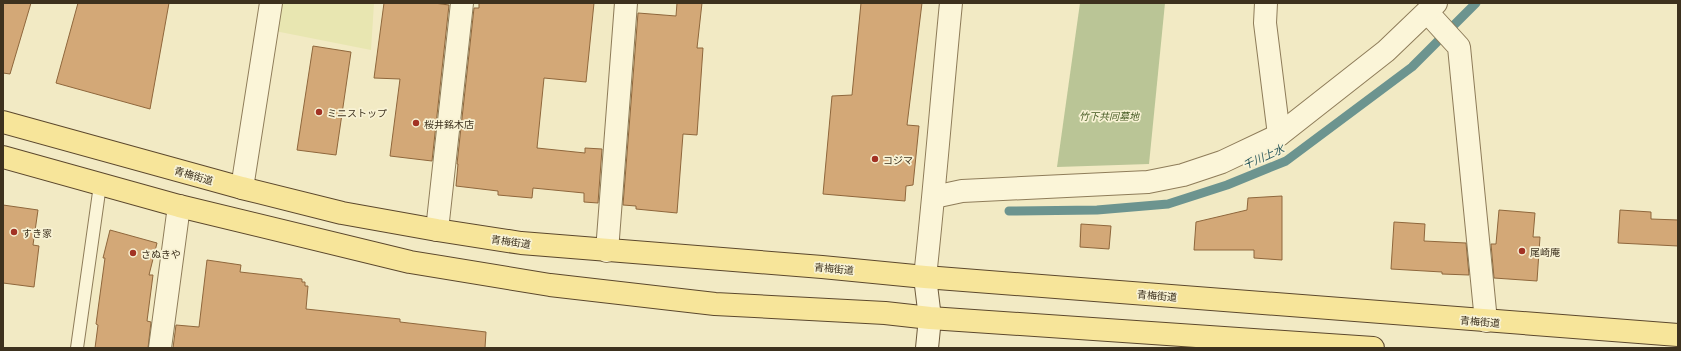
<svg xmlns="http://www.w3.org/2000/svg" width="1681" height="351" font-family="Georgia,'Noto Sans JP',serif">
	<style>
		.farmland { fill: #e8e6b1 }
		.cemetery { fill: #bac596 }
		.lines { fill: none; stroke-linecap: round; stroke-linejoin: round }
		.stream { stroke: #6c948f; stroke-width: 9 }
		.building { fill: #d3a877; stroke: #8f673c }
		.service-casing { stroke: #8e7c59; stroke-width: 14 }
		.minor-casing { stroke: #8e7c59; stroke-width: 24 }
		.secondary-casing { stroke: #705c3c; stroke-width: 24 }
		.primary-casing { stroke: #5c482d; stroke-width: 24 }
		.service { stroke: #fbf5d8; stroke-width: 12 }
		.minor { stroke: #fbf5d8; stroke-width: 22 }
		.secondary { stroke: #fbf5d8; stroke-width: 22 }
		.primary { stroke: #f7e59a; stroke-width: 22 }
		.poi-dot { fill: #a23224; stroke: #f8f2d4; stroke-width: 1.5 }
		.labels { text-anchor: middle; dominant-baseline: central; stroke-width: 3.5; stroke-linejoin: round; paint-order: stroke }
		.poi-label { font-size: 10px; fill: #3d311e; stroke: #f8f2d4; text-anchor: start }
		.park-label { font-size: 10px; font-style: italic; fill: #465b23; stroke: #f8f2d4 }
		.street-label { font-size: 10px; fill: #3d311e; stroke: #f8f2d4 }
		.water-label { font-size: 11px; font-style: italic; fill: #2c5b5e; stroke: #f8f2d4 }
	</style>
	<rect width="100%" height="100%" fill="#f2eac4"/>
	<polygon class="farmland" points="280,3 374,3 371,50 275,31"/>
	<polygon class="cemetery" points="1080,3 1165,3 1149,164 1057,167"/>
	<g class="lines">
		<polyline class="stream" points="1009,211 1097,210 1168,204 1227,185 1286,161 1412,67 1476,3"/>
	</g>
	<g class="building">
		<polygon points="3,3 31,3 10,74 3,73"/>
		<polygon points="78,3 169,3 150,109 56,83"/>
		<polygon points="384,3 434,3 449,5 432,161 390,156 400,79 374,78"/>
		<polygon points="479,3 594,3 586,82 544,78 537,148 585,153 585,148 602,149 598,203 584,202 584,193 533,188 532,198 498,195 498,191 456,186 458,164 457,164 474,8 479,8"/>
		<polygon points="677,3 702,3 697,48 703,48 697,135 683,134 677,213 636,209 636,206 623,205 638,13 676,16"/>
		<polygon points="861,3 922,3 907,125 919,126 913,185 906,186 905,201 823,194 832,96 852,95"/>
		<polygon points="313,46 351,52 336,155 297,150"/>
		<polygon points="1282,196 1282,260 1254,258 1254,250 1194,250 1196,222 1247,210 1248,198"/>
		<polygon points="3,205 38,210 33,245 39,246 34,287 3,283"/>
		<polygon points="1499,210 1535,213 1533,237 1540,237 1537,281 1494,278 1491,244 1496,244"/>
		<polygon points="1620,210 1651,212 1651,219 1678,220 1678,246 1618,243"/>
		<polygon points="1394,222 1425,224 1424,241 1466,243 1469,275 1442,274 1442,272 1391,269"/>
		<polygon points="1081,224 1111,226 1109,249 1080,247"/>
		<polygon points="110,230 157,243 149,275 153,275 147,321 151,322 148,348 95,348 98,325 96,324 105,258 103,258"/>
		<polygon points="207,260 241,265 240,272 302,279 302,282 305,282 305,286 308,286 306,309 400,319 400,322 486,332 485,348 173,348 176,325 199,327"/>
	</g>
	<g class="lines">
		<g class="service-casing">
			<polyline id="service" points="77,348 100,185"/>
		</g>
		<g class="minor-casing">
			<g id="minor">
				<polyline points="1266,3 1265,23 1279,135"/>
				<polyline points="1427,12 1459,47 1486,321"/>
				<polyline points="242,188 271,3"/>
				<polyline points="934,197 962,191 1148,182 1183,175 1222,162 1279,135 1386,51 1436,3"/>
				<polyline points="437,230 462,3"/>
				<polyline points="607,251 626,3"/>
				<path d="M925,277C935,186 942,94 951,3"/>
				<polyline points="160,348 179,206"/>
			</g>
		</g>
		<g class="secondary-casing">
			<polyline id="secondary" points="925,277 930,318 927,348"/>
		</g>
		<g class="primary-casing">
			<g id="primary">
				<polyline points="3,122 242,188 342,213 437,230 521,243 822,267 925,277 1678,335"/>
				<polyline points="3,157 179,206 410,262 550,285 715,304 885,313 930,318 1373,348"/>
			</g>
		</g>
		<use href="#service" class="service"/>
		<use href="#minor" class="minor"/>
		<use href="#secondary" class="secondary"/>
		<use href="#primary" class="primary"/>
	</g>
	<g class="poi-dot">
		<circle cx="319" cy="112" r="4"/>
		<circle cx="416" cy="123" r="4"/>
		<circle cx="875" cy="159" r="4"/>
		<circle cx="14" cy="232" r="4"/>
		<circle cx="1522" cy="251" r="4"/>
		<circle cx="133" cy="253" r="4"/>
	</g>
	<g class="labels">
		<g class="poi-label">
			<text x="327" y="112">ミニストップ</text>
			<text x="424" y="123">桜井銘木店</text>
			<text x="883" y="159">コジマ</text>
			<text x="22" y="232">すき家</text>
			<text x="1530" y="251">尾崎庵</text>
			<text x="141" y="253">さぬきや</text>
		</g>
		<g class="park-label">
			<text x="1109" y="115">竹下共同墓地</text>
		</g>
		<g class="street-label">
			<text transform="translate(194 175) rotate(16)">青梅街道</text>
			<text transform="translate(511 241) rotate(8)">青梅街道</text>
			<text transform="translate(834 268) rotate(5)">青梅街道</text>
			<text transform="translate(1157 295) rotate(4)">青梅街道</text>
			<text transform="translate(1480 321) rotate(4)">青梅街道</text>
		</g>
		<g class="water-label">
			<text transform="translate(1263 156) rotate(-24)">千川上水</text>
		</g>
	</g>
	<rect width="1681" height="351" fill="none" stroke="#3d311e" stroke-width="8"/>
</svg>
